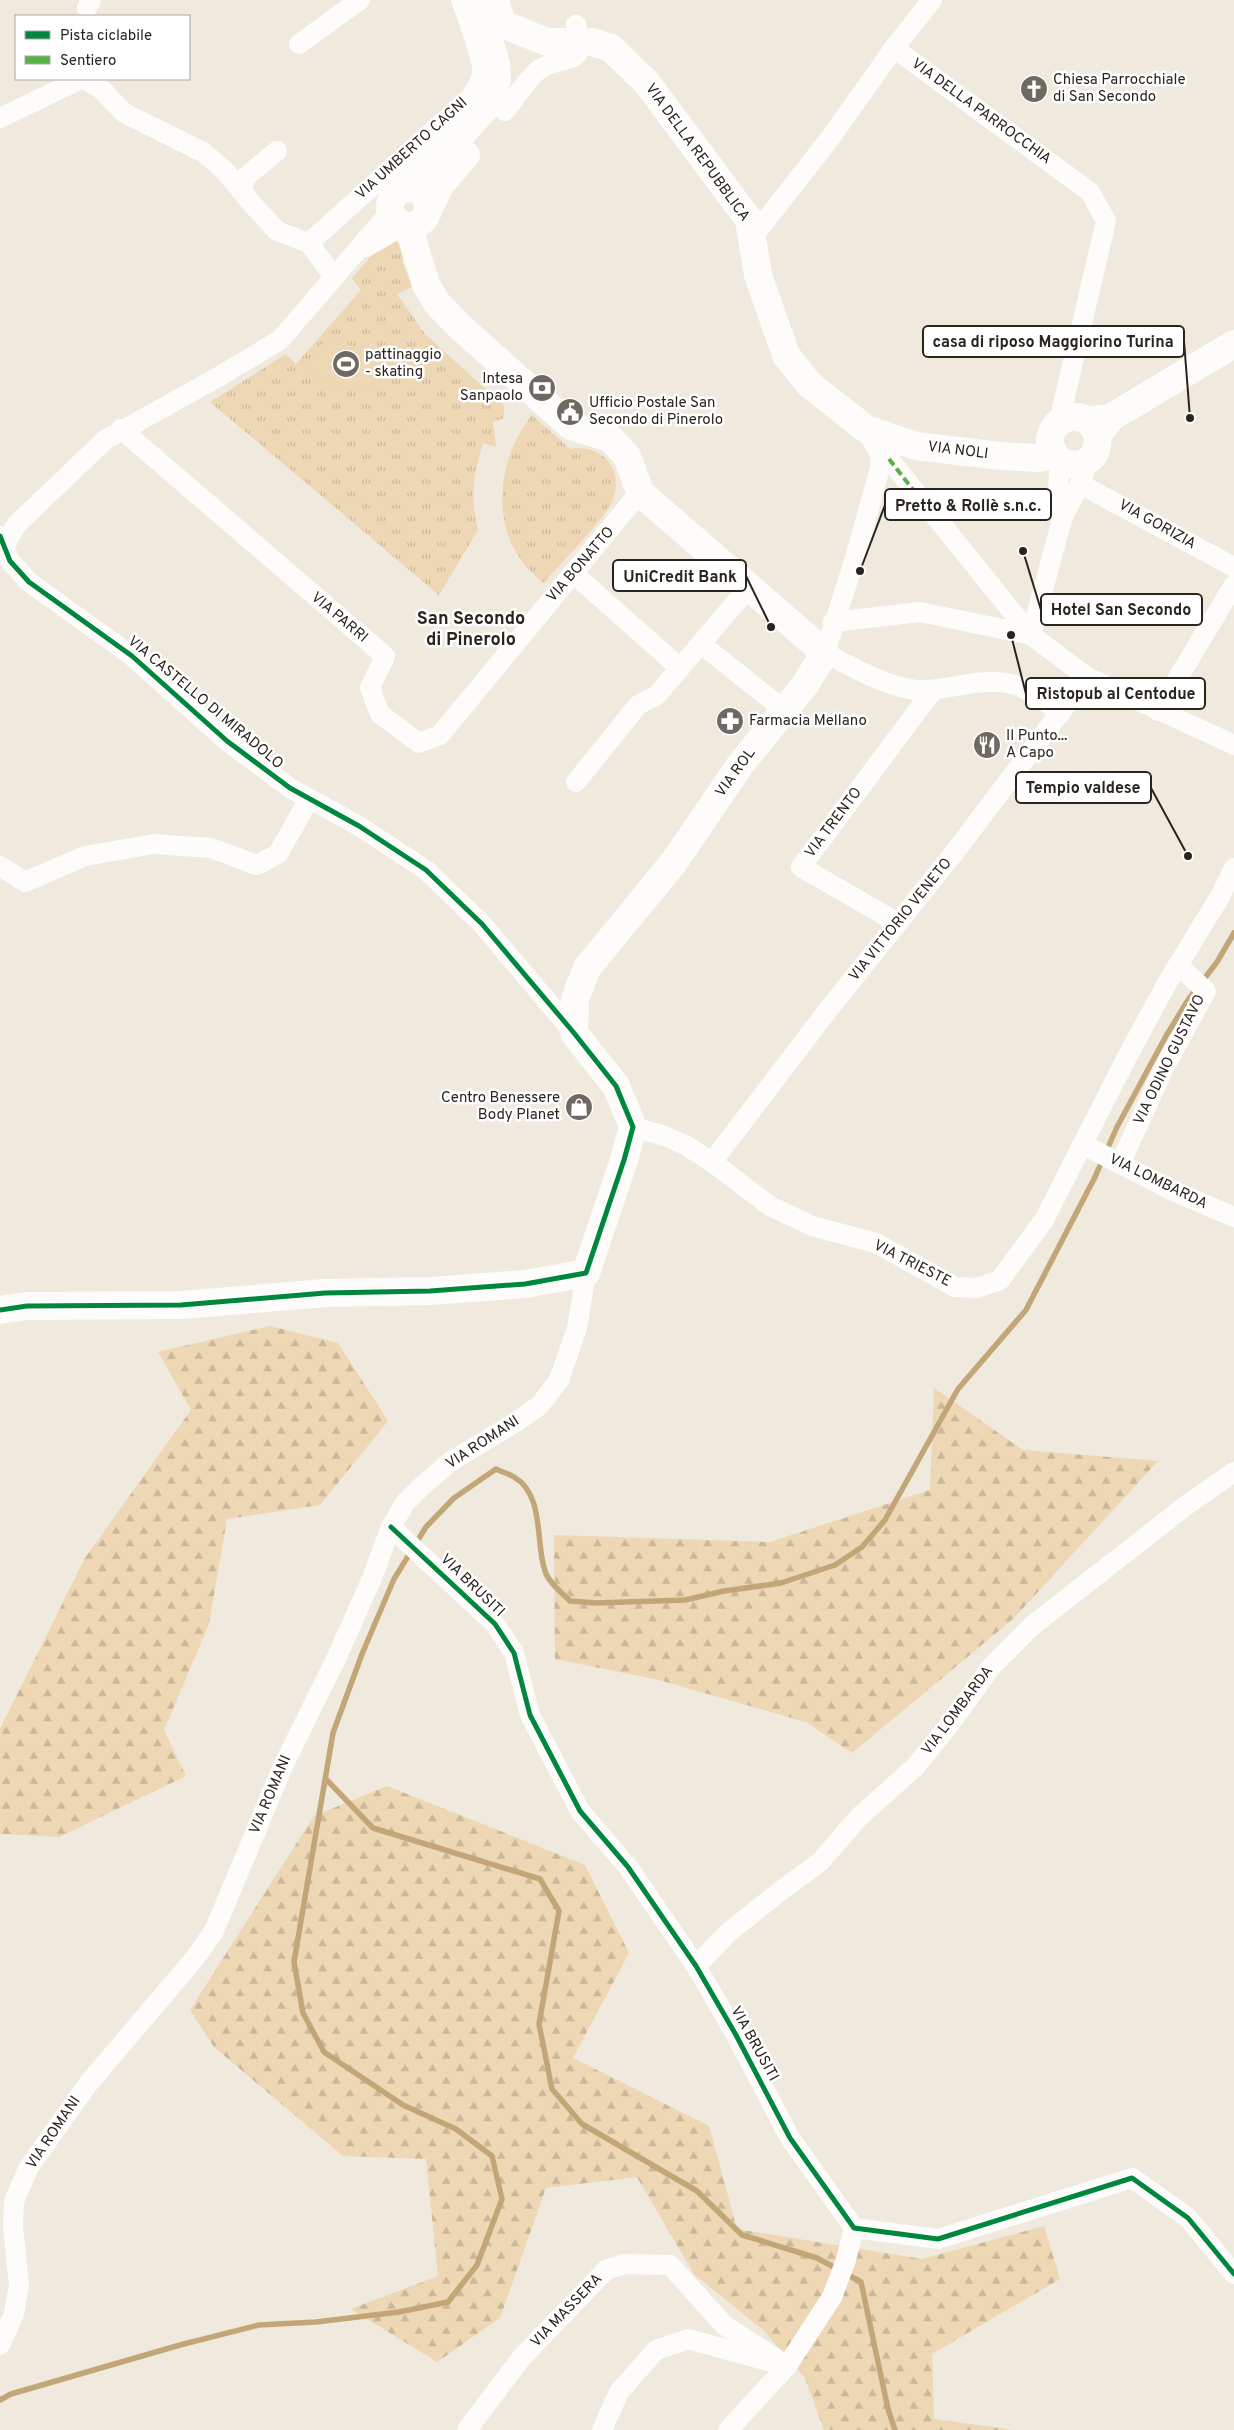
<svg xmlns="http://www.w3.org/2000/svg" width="1234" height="2430" font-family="Overpass,sans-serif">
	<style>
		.grass { fill: url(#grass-tufts) }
		.forest { fill: url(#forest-firs) }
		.pitch { fill: #edd7b4 }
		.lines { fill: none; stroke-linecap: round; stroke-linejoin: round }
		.stream { stroke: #c2a678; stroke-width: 5.5 }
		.street { stroke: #fdfcfa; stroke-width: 20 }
		.secondary { stroke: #fdfcfa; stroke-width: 28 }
		.quiet { stroke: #56b245; stroke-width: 4; stroke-dasharray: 8 4; stroke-linecap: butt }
		.cycleway-casing { stroke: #fff; stroke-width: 8 }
		.cycleway { stroke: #00873e; stroke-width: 5 }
		.labels { text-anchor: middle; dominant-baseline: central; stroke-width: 5; stroke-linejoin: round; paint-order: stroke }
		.poi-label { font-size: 15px; fill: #29241d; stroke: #fff; text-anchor: start }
		.street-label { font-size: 15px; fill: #29241d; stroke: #fff }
		.quarter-label { font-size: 18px; font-weight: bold; fill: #29241d; stroke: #fff }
		.leader { fill: none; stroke: #29241d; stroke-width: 2 }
		.callout-dot { fill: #29241d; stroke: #fff; stroke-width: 2 }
		.callout { fill: #fff; stroke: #29241d; stroke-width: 2 }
		.callout-label { font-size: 16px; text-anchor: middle; font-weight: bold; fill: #29241d }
	</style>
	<defs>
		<pattern id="grass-tufts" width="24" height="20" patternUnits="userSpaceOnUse" patternTransform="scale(1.25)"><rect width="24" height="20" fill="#edd7b4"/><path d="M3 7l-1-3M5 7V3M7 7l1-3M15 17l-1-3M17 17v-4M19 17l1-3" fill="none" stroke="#cbb89a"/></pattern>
		<pattern id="forest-firs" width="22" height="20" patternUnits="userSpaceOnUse" patternTransform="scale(1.25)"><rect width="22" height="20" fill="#edd7b4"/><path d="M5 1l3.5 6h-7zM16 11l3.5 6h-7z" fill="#cbb89a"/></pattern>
	</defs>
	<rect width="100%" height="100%" fill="#efe9de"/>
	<g class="grass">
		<path d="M395,240L402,247L403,264L412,287L397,294L425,334L504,406V418L493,422L496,447L483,443C473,478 470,494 478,530L439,595L210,402L286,354L296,364L361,290L352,278L380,246Z"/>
		<path d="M532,415L570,449C583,446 595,449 605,458C619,470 619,492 609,507C593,532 563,560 544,583C488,543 493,464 532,415Z"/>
	</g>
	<g class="forest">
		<polygon points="270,1326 338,1343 388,1421 320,1505 227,1519 209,1624 164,1730 186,1776 59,1837 0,1834 0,1729 85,1558 191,1410 158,1352"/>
		<polygon points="934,1388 1023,1450 1158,1461 1013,1619 852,1753 806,1722 659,1680 555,1659 554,1535 770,1542 930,1490"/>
		<polygon points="387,1786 585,1865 629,1953 573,2058 709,2126 737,2229 922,2259 1044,2226 1060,2279 932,2354 934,2419 1015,2430 824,2430 805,2378 764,2331 694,2274 637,2177 546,2188 500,2318 437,2362 351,2309 438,2276 426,2159 343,2156 214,2047 190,2010 314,1816"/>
	</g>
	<path class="pitch" d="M333,340L372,352C383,359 384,371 378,382C374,386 370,390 365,391C357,393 319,381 314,374C304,359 318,341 333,340Z"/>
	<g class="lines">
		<g class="stream">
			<polyline points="326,1779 373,1828 540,1879 559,1911 539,2024 552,2089 582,2124 697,2191 742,2235 817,2258 861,2282 888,2409 895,2430"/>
			<path d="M0,2400L11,2394L180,2345L259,2325L316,2322L399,2312L448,2302L477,2265L502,2199L492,2156L456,2129L403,2105L324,2052L303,2013L294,1962L333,1733L362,1654L394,1579L426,1527L454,1498L496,1469C502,1472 509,1474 514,1477C545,1495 535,1542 545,1571C548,1582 562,1593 570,1601L596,1603L685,1600L724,1591L781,1583L835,1565L862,1547L885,1520L958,1389L1026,1310L1095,1177L1117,1127L1166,1036L1188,1000L1217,962L1234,933"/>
		</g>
		<g class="street">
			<polyline points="87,8 91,0"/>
			<polyline points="299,44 360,0"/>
			<polyline points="894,48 1090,192 1106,221 1059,422"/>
			<polyline points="84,79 101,89 124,113 203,152 224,170 254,206 277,231 309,243"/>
			<path d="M505,111C514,100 529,76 540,69C567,53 587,69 576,25"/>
			<polyline points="0,118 81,79"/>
			<polyline points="243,192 244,178 277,151"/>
			<polyline points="752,238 831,137 894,48 932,0"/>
			<polyline points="366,247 404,225"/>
			<path d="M334,277L309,243L471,97C475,90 480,83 482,76C485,62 466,15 461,0"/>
			<polyline points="121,429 385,656 370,688 380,714 419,743 440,735 640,492"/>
			<path d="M866,429L881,456L880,468L855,558L825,653C853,667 886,687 917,690C933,691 948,687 963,685C1010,676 1023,685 1061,713"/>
			<polyline points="889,459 1031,635 1087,677 1234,745"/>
			<polyline points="1060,461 1058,489 1062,519"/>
			<polyline points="1080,484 1234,567"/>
			<polyline points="0,536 10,561 29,582 132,656 227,741 290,788 359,826 426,870 482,924 574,1033"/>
			<polyline points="5,544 17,524 105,440 220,376 280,340 391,211"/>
			<polyline points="574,574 680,668"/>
			<polyline points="833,622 920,612 1031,635"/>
			<polyline points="1031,635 1062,519 1080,484 1088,461"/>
			<polyline points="701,644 784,710"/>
			<polyline points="1158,711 1234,585"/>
			<polyline points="576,782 638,705 657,695 749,587"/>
			<polyline points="0,866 25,882 85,856 154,844 211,848 257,865 278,854 309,799"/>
			<polyline points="898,923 801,867 933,690"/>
			<polyline points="633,1127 665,1136 687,1146 712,1162 770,1206 812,1226 876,1243 955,1287 977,1288 1000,1280 1044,1220 1127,1057 1166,985 1222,893 1234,868"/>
			<polyline points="1084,1145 1171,1190 1234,1217"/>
			<polyline points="712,1162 828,1010 954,853 1087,677"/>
			<polyline points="1120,1164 1163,1070 1206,991 1178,965"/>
			<polyline points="391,1527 495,1624 514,1653 530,1715 580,1811 628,1867 696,1966 736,2035 790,2138 854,2228 938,2239 1132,2178 1188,2218 1234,2274"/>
			<polyline points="696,1966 729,1932 783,1889 820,1862 859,1817 915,1767 947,1728 991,1667 1033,1625 1188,1504 1234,1472"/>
			<polyline points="0,2345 14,2314 19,2284 13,2228 14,2201 29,2167 88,2084 195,1958 214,1931 283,1766 336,1659 372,1578 391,1527 405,1503 421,1487 450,1462 516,1422 540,1405 559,1380 577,1328 586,1273"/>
			<polyline points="467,2430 522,2357 606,2270 624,2264 670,2265 724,2325 787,2366"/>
			<polyline points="602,2430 619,2392 656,2350 688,2339 768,2361"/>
			<polyline points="728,2430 787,2366 832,2297 846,2260 854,2228"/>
		</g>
		<g class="secondary">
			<polyline points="495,0 502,24 547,42 593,42 611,48 647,83 749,220 758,275 786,355 809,384 866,429 916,446 1001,456 1039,458 1055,455"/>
			<polyline points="407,187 445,152 488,105 494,93 497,79 496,64 478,1"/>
			<circle cx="409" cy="207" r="19"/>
			<polyline points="427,213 440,185 466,155"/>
			<polyline points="1092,420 1110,418 1234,344"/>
			<path d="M1098,436C1085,398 1036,423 1054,454C1058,459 1063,463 1069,464C1078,466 1087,463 1093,456C1099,449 1096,442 1099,434C1102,429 1107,423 1110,418"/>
			<polyline points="0,1310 27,1306 181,1305 325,1293 430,1291 525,1284 586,1273 624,1160 633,1127 616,1086 574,1033 575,999 587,968 674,862 740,765 804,686 825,653 644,496 640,492 627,456 610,438 571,426 458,325 437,303 426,284 408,226"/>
		</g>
		<polyline class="quiet" points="889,459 932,514"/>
		<g class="cycleway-casing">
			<g id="cycleway">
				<polyline points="0,536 10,561 29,582 132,656 227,741 290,788 359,826 426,870 482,924 574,1033 616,1086 633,1127 624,1160 586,1273 525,1284 430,1291 325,1293 181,1305 27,1306 0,1310"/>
				<polyline points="391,1527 495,1624 514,1653 530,1715 580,1811 628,1867 696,1966 736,2035 790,2138 854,2228 938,2239 1132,2178 1188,2218 1234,2274"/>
			</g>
		</g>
		<use href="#cycleway" class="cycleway"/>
	</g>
	<defs>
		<g id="church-disc" transform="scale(1.4375)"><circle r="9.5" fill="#6e6961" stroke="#fff"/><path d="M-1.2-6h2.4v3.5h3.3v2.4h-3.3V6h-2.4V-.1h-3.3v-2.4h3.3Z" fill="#fff"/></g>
		<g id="stadium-disc" transform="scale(1.4375)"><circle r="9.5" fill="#6e6961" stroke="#fff"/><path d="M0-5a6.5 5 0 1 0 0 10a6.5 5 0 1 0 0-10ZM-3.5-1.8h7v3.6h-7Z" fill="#fff"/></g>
		<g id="bank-disc" transform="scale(1.4375)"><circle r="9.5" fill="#6e6961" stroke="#fff"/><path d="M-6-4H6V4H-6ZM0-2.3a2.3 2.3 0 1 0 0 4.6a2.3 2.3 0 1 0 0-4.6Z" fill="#fff"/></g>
		<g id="civic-disc" transform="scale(1.4375)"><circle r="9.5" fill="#6e6961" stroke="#fff"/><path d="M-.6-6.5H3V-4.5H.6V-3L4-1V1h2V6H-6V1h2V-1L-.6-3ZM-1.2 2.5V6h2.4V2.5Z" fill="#fff"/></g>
		<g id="pharmacy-disc" transform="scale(1.4375)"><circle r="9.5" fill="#6e6961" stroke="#fff"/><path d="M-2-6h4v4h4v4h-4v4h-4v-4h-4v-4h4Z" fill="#fff"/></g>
		<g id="restaurant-disc" transform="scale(1.4375)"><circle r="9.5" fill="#6e6961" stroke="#fff"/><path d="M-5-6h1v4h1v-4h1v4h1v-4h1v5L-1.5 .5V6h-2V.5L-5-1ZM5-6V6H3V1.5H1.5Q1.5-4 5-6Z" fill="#fff"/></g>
		<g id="shop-disc" transform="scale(1.4375)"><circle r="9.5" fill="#6e6961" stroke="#fff"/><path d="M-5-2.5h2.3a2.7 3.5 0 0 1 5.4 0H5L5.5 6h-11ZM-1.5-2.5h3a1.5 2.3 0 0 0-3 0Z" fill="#fff"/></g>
	</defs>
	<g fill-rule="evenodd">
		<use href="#church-disc" x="1034" y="89"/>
		<use href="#stadium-disc" x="346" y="364"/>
		<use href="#bank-disc" x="542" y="388"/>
		<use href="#civic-disc" x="570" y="412"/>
		<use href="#pharmacy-disc" x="730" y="721"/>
		<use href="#restaurant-disc" x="987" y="745"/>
		<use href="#shop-disc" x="579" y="1107"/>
	</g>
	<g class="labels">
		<g class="poi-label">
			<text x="1053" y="80">Chiesa Parrocchiale<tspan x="1053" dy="17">di San Secondo</tspan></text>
			<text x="365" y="355">pattinaggio<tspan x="365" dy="17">- skating</tspan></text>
			<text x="523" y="379" text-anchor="end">Intesa<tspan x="523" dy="17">Sanpaolo</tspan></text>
			<text x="589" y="403">Ufficio Postale San<tspan x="589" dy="17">Secondo di Pinerolo</tspan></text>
			<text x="749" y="721">Farmacia Mellano</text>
			<text x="1006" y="736">Il Punto...<tspan x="1006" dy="17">A Capo</tspan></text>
			<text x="560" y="1098" text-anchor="end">Centro Benessere<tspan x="560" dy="17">Body Planet</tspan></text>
		</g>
		<g class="street-label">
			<text transform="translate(981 112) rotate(36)">VIA DELLA PARROCCHIA</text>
			<text transform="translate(412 149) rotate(-42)">VIA UMBERTO CAGNI</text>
			<text transform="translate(697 153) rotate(54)">VIA DELLA REPUBBLICA</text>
			<text transform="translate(958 451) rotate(7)">VIA NOLI</text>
			<text transform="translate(1157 525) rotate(29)">VIA GORIZIA</text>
			<text transform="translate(581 565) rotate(-49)">VIA BONATTO</text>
			<text transform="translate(339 618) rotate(40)">VIA PARRI</text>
			<text transform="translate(205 703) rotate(40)">VIA CASTELLO DI MIRADOLO</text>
			<text transform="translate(736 773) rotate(-54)">VIA ROL</text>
			<text transform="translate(834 823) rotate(-53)">VIA TRENTO</text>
			<text transform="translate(901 920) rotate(-51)">VIA VITTORIO VENETO</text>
			<text transform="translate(1170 1060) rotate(-64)">VIA ODINO GUSTAVO</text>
			<text transform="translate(1158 1182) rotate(26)">VIA LOMBARDA</text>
			<text transform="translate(912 1264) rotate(27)">VIA TRIESTE</text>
			<text transform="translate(483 1443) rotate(-33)">VIA ROMANI</text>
			<text transform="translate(472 1586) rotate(44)">VIA BRUSITI</text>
			<text transform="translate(958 1711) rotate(-53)">VIA LOMBARDA</text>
			<text transform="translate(271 1795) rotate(-67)">VIA ROMANI</text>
			<text transform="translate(754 2044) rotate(61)">VIA BRUSITI</text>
			<text transform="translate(54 2133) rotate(-56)">VIA ROMANI</text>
			<text transform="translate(567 2311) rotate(-46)">VIA MASSERA</text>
		</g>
		<g class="quarter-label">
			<text x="471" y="619">San Secondo<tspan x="471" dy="21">di Pinerolo</tspan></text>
		</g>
	</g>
	<path class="leader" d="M1190 418L1184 341M860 571L885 505M771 627L746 576M1023 551L1041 610M1011 635L1026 694M1188 856L1151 788"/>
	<g class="callout-dot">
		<circle cx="1190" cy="418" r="5"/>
		<circle cx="860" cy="571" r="5"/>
		<circle cx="771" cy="627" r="5"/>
		<circle cx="1023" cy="551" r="5"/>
		<circle cx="1011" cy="635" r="5"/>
		<circle cx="1188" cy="856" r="5"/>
	</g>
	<g class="callout">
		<rect x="923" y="326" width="261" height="31" rx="5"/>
		<rect x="885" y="489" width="166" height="31" rx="5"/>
		<rect x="613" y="560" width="133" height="31" rx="5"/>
		<rect x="1041" y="594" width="161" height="31" rx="5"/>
		<rect x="1026" y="678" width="179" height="31" rx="5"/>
		<rect x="1016" y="772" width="135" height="31" rx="5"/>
	</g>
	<g class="callout-label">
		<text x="1053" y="347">casa di riposo Maggiorino Turina</text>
		<text x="968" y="511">Pretto &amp; Rollè s.n.c.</text>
		<text x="680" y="582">UniCredit Bank</text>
		<text x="1121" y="615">Hotel San Secondo</text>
		<text x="1116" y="699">Ristopub al Centodue</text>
		<text x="1083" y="793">Tempio valdese</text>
	</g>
	<rect x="15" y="15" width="175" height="65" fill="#ffffff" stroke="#a9a7a5"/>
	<rect x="25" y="31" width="25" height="8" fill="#00873e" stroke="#a9a7a5"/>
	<text x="60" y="40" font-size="15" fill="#29241d">Pista ciclabile</text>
	<rect x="25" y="56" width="25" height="8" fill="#56b245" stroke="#a9a7a5"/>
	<text x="60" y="65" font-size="15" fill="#29241d">Sentiero</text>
</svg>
